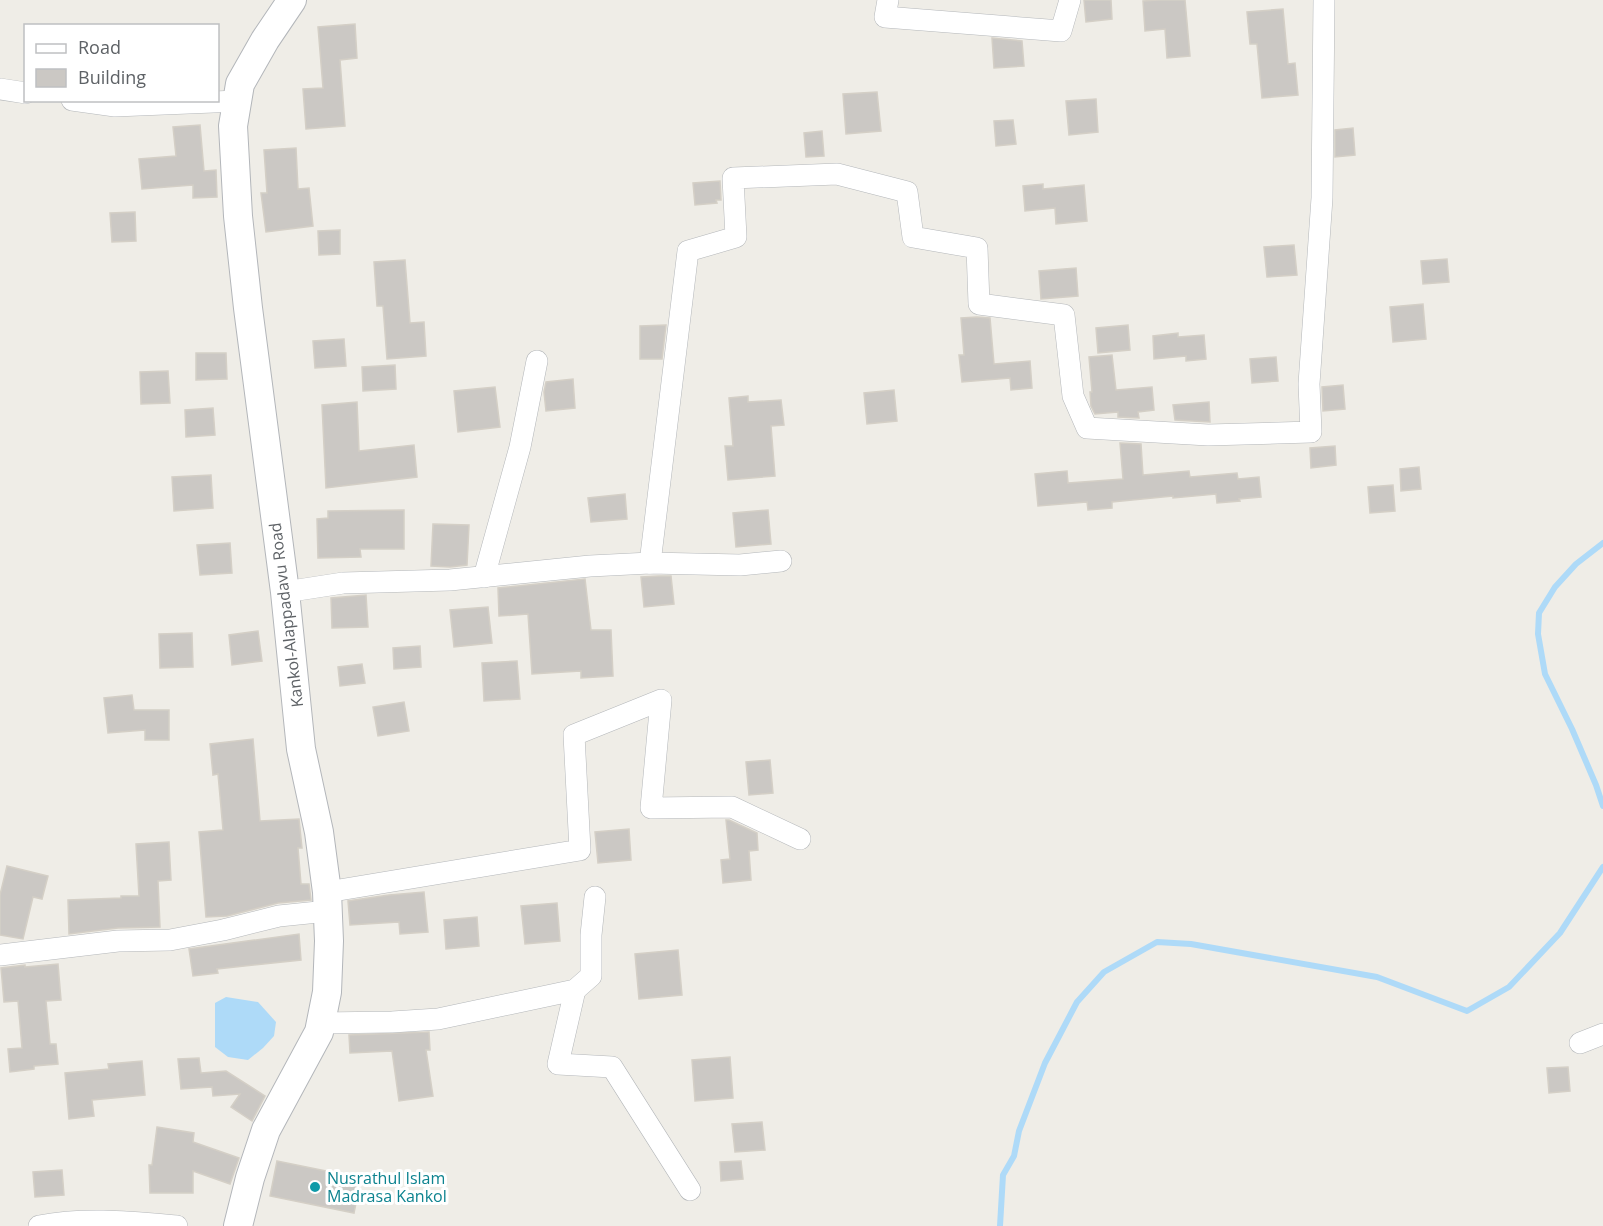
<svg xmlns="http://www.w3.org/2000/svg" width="1603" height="1226" font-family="'Open Sans',sans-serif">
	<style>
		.water { fill: #aedaf8 }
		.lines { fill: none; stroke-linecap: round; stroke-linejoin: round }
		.stream { stroke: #aedaf8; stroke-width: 6 }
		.building { fill: #cbc8c4; stroke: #d4cfc6; stroke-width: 1.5 }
		.street-casing { stroke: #b4b7ba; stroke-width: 22 }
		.secondary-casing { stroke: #b3b6ba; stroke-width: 30 }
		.street { stroke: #fff; stroke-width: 21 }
		.secondary { stroke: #fff; stroke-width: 28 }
		.culture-dot { fill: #0f9aa8; stroke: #fff; stroke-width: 2 }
		.labels { text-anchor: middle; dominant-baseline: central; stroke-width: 6; stroke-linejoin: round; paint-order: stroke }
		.street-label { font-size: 16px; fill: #5e6266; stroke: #fff }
		.culture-label { font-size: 16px; fill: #0d838f; stroke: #fff; text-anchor: start }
	</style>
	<rect width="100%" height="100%" fill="#efede7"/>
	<polygon class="water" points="226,997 258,1002 276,1022 274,1036 263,1048 248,1060 228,1057 215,1047 215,1003"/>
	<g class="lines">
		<g class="stream">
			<polyline points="1603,543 1576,564 1555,587 1539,613 1538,634 1545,674 1572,729 1596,785 1603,806"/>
			<polyline points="1000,1226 1003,1175 1014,1156 1019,1131 1045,1063 1077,1002 1104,972 1157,942 1191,944 1377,977 1467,1011 1509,987 1560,933 1603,867"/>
		</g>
	</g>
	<g class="building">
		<polygon points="1084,0 1111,0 1112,19 1086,22"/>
		<polygon points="1158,0 1185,0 1190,56 1167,58 1165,29 1145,31 1143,1"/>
		<polygon points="1283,9 1288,64 1295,63 1298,95 1262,98 1257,44 1250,44 1247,12"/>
		<polygon points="355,24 357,58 340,60 345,126 306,129 303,89 323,88 318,27"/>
		<polygon points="992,38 1022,41 1024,66 994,68"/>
		<polygon points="877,92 881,131 846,134 843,94"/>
		<polygon points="1096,99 1098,132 1069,135 1066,101"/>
		<polygon points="1013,120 1016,144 996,146 994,121"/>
		<polygon points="200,125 204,171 216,170 217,197 193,198 193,185 142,189 139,159 176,156 173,127"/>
		<polygon points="1353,128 1355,155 1335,157 1335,130"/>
		<polygon points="822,131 824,156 806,157 804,133"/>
		<polygon points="296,148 298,189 309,188 313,226 266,232 261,193 267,193 264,150"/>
		<polygon points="720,181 721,200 716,200 717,203 695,205 693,183"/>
		<polygon points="1043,184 1043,189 1084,185 1087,221 1056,224 1055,208 1025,211 1023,186"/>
		<polygon points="135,212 136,241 112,242 110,213"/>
		<polygon points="340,230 340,254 319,255 318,231"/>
		<polygon points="1294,245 1297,275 1267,277 1264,247"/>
		<polygon points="1447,259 1449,282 1423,284 1421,261"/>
		<polygon points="405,260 410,323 424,322 426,356 387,359 383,306 377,306 374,262"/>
		<polygon points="1076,268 1078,296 1041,299 1039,271"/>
		<polygon points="1423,304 1426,339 1393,342 1390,307"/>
		<polygon points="977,317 990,318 994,364 1030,361 1032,388 1011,390 1010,378 962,382 959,355 964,355 961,318"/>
		<polygon points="666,325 662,359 640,359 640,326"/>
		<polygon points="1128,325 1130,350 1098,353 1096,328"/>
		<polygon points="1178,333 1178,337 1204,335 1206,359 1186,361 1186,356 1154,359 1153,336"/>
		<polygon points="344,339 346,366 315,368 313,341"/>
		<polygon points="196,353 226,353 227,379 196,380"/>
		<polygon points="1112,355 1116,390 1152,387 1154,410 1138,412 1139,418 1118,417 1118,412 1095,414 1091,406 1090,392 1092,392 1089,357"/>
		<polygon points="1276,357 1278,381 1252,383 1250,359"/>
		<polygon points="395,365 396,389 363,391 362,367"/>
		<polygon points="168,371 170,403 141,404 140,372"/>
		<polygon points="573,379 575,408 546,411 544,392 546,382"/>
		<polygon points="1343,385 1345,409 1323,411 1322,387"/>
		<polygon points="495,387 500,427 458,432 454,391"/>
		<polygon points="894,390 897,421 867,424 864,393"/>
		<polygon points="748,396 748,402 781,400 784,425 771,426 775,476 728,480 725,446 733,446 729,398"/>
		<polygon points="357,402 359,451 414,445 417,477 326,488 322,405"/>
		<polygon points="1209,402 1210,422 1175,420 1173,405"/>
		<polygon points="213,408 215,435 186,437 185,410"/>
		<polygon points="1120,443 1141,444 1143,475 1189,471 1190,477 1237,473 1238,479 1259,477 1261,497 1239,499 1240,501 1217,503 1216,494 1173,498 1173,496 1112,502 1112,508 1088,510 1087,502 1038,506 1035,474 1067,471 1068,483 1123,479"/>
		<polygon points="1335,446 1336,465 1311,468 1310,448"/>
		<polygon points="1419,467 1421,489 1401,491 1400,469"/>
		<polygon points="211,475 213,508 174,511 172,477"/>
		<polygon points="1393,485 1395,511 1370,513 1368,487"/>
		<polygon points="625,494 627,519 591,522 588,498"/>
		<polygon points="404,510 404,549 360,549 361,557 318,558 317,519 328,518 328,511"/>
		<polygon points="768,510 771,544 736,547 733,513"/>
		<polygon points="433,524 469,525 467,565 450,567 431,566"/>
		<polygon points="230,543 232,573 200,575 197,545"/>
		<polygon points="659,576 671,576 674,604 644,607 641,577"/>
		<polygon points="585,579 591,630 611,630 613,676 581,678 581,671 532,674 528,614 499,616 498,588"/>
		<polygon points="366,595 368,627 332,628 331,598"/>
		<polygon points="488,607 492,643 454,647 450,610"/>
		<polygon points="258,631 262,661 232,665 229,635"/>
		<polygon points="192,633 193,667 160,668 159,634"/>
		<polygon points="420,646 421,667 394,669 393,648"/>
		<polygon points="517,661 520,699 484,701 482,663"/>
		<polygon points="362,664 365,683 340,686 338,667"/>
		<polygon points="132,695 134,710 169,710 169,740 145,740 145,730 108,733 104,698"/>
		<polygon points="404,702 409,731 378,736 373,707"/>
		<polygon points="253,739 260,821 299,819 302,848 298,848 301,884 309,884 311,900 278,903 227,916 206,917 199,832 223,830 218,774 213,775 210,744"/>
		<polygon points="770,760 773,793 749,795 746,762"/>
		<polygon points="726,820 729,820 757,833 758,850 749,851 751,880 723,883 721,860 730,859"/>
		<polygon points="629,829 631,860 598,863 595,832"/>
		<polygon points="169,842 171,880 158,881 160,927 118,928 69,934 68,900 121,898 121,896 139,896 136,844"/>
		<polygon points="7,866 48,876 42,899 33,897 23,939 0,935 0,895"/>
		<polygon points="424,892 428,932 400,934 399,922 350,925 348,901 389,895"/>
		<polygon points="557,903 560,941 525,944 521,906"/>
		<polygon points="477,917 479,946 446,949 444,920"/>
		<polygon points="299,934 301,960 217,969 218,973 193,976 189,949"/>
		<polygon points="678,950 682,995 639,999 635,954"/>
		<polygon points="58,964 61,1000 46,1001 50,1044 56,1044 58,1064 34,1066 34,1069 10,1072 8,1049 22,1048 18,1001 4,1002 1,968 25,965 25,967"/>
		<polygon points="429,1032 430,1050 426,1050 433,1096 399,1101 392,1051 350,1053 349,1035"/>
		<polygon points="730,1057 733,1098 695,1101 692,1060"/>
		<polygon points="199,1058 201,1073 226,1071 265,1096 252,1121 231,1107 240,1094 213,1096 212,1087 181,1089 178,1059"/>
		<polygon points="142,1061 145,1095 92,1100 94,1116 69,1119 65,1073 109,1069 108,1064"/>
		<polygon points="1568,1067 1570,1091 1549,1093 1547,1068"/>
		<polygon points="762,1122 765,1150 735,1152 732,1124"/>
		<polygon points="157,1127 194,1133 193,1142 239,1158 230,1184 193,1171 193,1193 150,1193 149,1165 152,1165"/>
		<polygon points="277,1161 361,1178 354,1213 270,1196"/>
		<polygon points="741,1161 743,1179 721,1181 720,1162"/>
		<polygon points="62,1170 64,1195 35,1197 33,1172"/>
	</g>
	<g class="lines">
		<g class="street-casing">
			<g id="street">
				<polyline points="888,0 885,17 1061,31 1070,0"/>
				<polyline points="0,89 26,93"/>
				<polyline points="72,100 115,106 238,101"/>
				<polyline points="650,563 688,251 736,237 733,178 837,174 907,192 913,237 977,248 979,304 1064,315 1073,396 1087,428 1208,435 1311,432 1309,384 1322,198 1324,0"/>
				<polyline points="484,577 520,447 537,361"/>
				<polyline points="285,592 343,583 450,580 590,566 650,563 740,565 781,561"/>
				<polyline points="327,892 580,850 574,735 661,700 651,808 732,807 800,839"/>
				<polyline points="0,955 118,941 170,940 223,930 279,916 328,911"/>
				<polyline points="575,990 558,1064 612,1067 690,1190"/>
				<polyline points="321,1023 392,1022 438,1019 575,990 591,976 591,935 595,897"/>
				<polyline points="1580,1043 1603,1034"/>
				<path d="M39,1226C85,1217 131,1222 177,1226"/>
			</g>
		</g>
		<g class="secondary-casing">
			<polyline id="secondary" points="238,1226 250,1178 266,1130 319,1032 327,992 329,941 327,892 319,832 301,749 285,592 248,308 238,216 233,126 240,84 265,40 292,0"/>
		</g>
		<use href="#street" class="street"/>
		<use href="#secondary" class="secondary"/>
	</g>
	<circle class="culture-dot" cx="315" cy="1187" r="6"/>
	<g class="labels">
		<g class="street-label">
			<text transform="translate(286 615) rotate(-97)">Kankol-Alappadavu Road</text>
		</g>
		<g class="culture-label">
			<text x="327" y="1178">Nusrathul Islam<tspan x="327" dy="18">Madrasa Kankol</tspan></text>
		</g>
	</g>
	<rect x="24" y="24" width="195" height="78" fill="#ffffff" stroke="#bfc0c2" stroke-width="1.5"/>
	<rect x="36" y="44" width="30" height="9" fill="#ffffff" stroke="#bfc0c2" stroke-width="1.5"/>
	<text x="78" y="54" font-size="18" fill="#5e6266">Road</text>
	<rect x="36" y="69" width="30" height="18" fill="#cbc8c4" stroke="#bfc0c2" stroke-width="1.5"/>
	<text x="78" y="84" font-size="18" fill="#5e6266">Building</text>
</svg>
